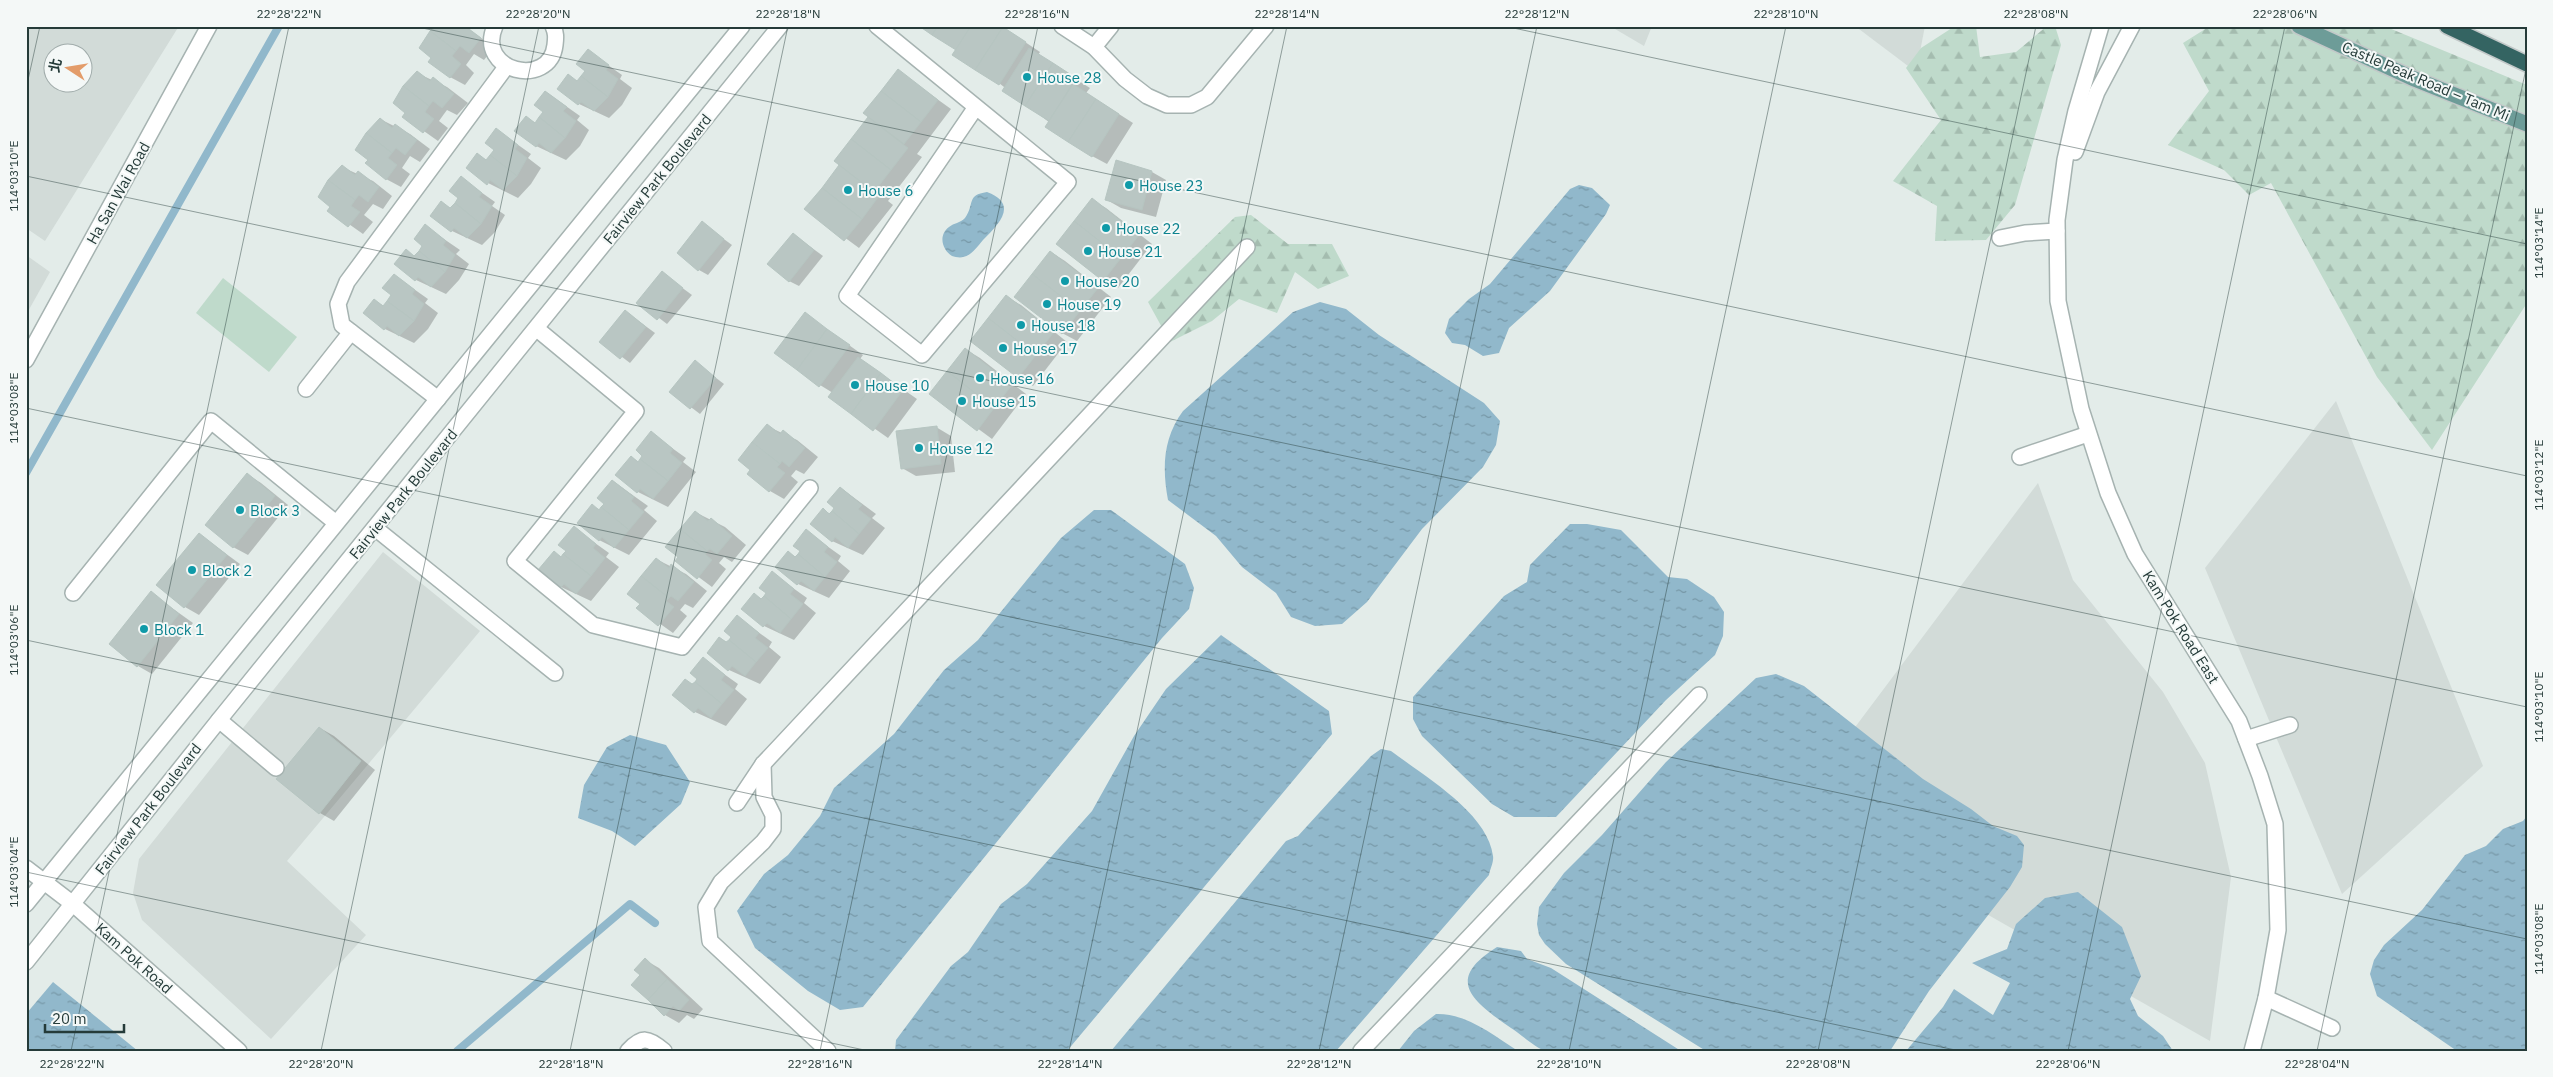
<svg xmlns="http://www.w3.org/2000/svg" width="2553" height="1077" font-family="'IBM Plex Sans','Noto Sans TC',sans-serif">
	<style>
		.built { fill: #d2dbd8; fill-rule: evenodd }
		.forest { fill: url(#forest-firs) }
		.park { fill: #bfdacb }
		.water { fill: url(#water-ripples) }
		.shadow { fill: #0003 }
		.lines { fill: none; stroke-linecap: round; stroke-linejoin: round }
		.stream { stroke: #91b8cb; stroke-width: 8 }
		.building { fill: #b9c6c3; stroke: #b6c5c1 }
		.minor-casing { stroke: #a6b3b1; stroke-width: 18 }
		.major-casing { stroke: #c2c8c8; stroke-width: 18 }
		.highway-casing { stroke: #c2c8c8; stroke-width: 18 }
		.minor { stroke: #fff; stroke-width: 15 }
		.major { stroke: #6d9c98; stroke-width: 15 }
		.highway { stroke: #346462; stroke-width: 15 }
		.ticks { fill: none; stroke: #253b39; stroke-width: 1; stroke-opacity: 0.45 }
		.culture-dot { fill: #0f9aa8; stroke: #f4f8f7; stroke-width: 2 }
		.labels { text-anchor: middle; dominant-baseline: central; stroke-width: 4; stroke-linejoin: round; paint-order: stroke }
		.culture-label { font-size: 15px; fill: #0d838f; stroke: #f4f8f7; text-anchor: start }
		.street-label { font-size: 15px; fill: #253b39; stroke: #f4f8f7 }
		.neatline { fill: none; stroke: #253b39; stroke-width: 2 }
		.ticks-label { font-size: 12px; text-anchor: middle; fill: #253b39 }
	</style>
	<defs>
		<pattern id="forest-firs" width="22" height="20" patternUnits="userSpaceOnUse" patternTransform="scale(1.25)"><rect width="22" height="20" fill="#bfdacb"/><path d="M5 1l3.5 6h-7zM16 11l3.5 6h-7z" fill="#a4bcaf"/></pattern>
		<pattern id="water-ripples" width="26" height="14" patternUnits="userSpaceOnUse" patternTransform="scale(1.25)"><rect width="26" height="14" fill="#91b8cb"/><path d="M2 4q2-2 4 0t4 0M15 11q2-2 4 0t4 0" fill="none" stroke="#7697a6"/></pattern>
	</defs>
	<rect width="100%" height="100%" fill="#e3ece9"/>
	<g class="built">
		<path d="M26,26H179L45,241L26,228ZM82,52V82H52V52Z"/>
		<polygon points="1610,26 1652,26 1644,46"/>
		<polygon points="1855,26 1925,26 1916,72"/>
		<polygon points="26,255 50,272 26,315"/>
		<polygon points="2336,401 2483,766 2342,894 2205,568"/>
		<polygon points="2038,483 2073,580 2163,692 2205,763 2231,877 2210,1041 1897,863 1811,786"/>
		<polygon points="383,552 480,631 287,861 366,935 271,1039 142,920 133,893 139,859"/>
	</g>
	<g class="forest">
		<polygon points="1955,26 1976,26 1980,57 2016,52 2047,26 2055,26 2061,45 2015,205 1986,240 1935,241 1937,206 1893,181 1941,120 1906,68 1921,48"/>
		<polygon points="2210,26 2384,26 2527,85 2527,303 2432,450 2377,377 2271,183 2249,195 2224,170 2168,145 2209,91 2183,43"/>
		<polygon points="1251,215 1288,244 1332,244 1349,276 1318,289 1295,272 1277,313 1239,299 1212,321 1170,342 1148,302 1235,217"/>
	</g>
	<polygon class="park" points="223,278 297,337 269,372 196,313"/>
	<g class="water">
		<polygon points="1579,185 1592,188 1610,205 1606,214 1550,291 1509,328 1499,353 1483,356 1465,345 1452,343 1445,333 1449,319 1469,299 1490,284 1570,189"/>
		<path d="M987,192C1019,204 999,224 983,240C978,246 971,256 963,257C960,258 955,257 952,256C942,250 938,235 949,227C954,223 960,223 965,218C975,204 966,195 987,192Z"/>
		<path d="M1320,302L1346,309L1379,335L1484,403L1500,421L1496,445L1483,467L1422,529L1367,602L1342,624L1315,626L1291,617L1276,593L1242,567L1216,536L1168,500C1162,468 1163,438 1183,411L1293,312Z"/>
		<polygon points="1094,510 1111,510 1185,564 1194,588 1189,609 1162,638 863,1007 840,1010 808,991 755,948 737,911 764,874 788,855 820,816 834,788 894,734 944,670 978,640 1061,538"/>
		<polygon points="1570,524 1587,524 1621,530 1668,577 1687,579 1714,597 1724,612 1723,636 1715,655 1666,700 1556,817 1514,817 1492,804 1422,736 1413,719 1413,697 1504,596 1527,582 1530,565"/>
		<polygon points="1221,635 1329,711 1332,734 1067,1051 895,1051 896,1040 951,966 968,952 1001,904 1027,884 1092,811 1134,736 1166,689"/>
		<polygon points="1776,674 1804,686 1923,779 1971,809 1993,826 2017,836 2024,845 2022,867 2010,887 1929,991 1890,1051 1706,1051 1566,964 1545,944 1539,935 1537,924 1539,907 1564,873 1602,835 1666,762 1756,678"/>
		<polygon points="630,735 666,745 690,782 681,804 635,846 612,831 578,818 584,785 607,747"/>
		<path d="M1381,749L1391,751C1424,776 1488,813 1493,856C1494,862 1490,869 1489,875L1336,1051H1111L1286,841L1298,836L1371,756Z"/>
		<polygon points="2527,816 2527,1051 2457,1051 2377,996 2370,974 2374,960 2384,945 2422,910 2465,855 2486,846 2503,829 2523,821"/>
		<polygon points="2078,892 2122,927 2141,976 2130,999 2138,1016 2163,1036 2173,1051 1906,1051 1943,1007 1954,989 1993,1015 2010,983 1972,963 2007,949 2016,924 2045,898"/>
		<path d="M1497,947L1521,951L1527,959L1551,968L1681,1051C1649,1051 1617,1051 1585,1051C1573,1051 1558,1053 1546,1051C1535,1048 1521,1034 1511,1028C1472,1001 1444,980 1497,947Z"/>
		<polygon points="53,982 138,1051 26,1051 26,1014"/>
		<path d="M1436,1014C1466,1013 1493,1035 1518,1051H1398L1414,1031Z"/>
	</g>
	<g class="shadow">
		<polygon points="464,26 494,47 484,60 474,54 466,65 474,73 465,85 450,77 433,58"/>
		<polygon points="921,26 1001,26 1040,52 1038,55 1090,88 1086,93 1133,123 1107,164 1092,156 957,50"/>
		<polygon points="588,51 622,75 620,79 632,88 622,105 609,118 579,104 559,89 568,76 579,82 587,71"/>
		<polygon points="898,71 951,109 917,154 922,157 888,201 893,205 859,248 806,209 841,165 836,161 870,117"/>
		<polygon points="417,73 447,87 468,103 457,115 447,110 444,114 439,121 448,128 438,141 404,117"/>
		<polygon points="546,92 580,116 577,120 589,130 580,146 566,160 536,146 526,118 536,123 545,112"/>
		<polygon points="380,119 410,134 430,149 420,162 410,156 402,168 410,174 401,187 386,179 369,160"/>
		<polygon points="497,130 531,154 528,158 541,168 531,184 518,198 488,183 478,155 488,161 496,149"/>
		<polygon points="342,167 373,181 392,196 383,209 373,204 364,215 373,222 363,234 329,210"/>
		<polygon points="1152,172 1166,180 1156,217 1121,208 1107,200"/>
		<polygon points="461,178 495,202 492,206 505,215 495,232 482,245 452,231 432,216 442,203 452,209 460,197"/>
		<polygon points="1092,200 1106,208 1152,244 1118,288 1104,280 1057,244"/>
		<polygon points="702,223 732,245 708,275 699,270"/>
		<polygon points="425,226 460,250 456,254 469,264 459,280 446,294 416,280 406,251 416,257 424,246"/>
		<polygon points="793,234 823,256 799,286 789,281"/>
		<polygon points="1051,252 1065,261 1111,297 1077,341 1062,333"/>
		<polygon points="662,273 692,295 667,324 638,302"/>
		<polygon points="394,275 428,299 425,303 438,313 428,329 414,343 385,329 375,301 384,306 393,295"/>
		<polygon points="1007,297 1021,305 1067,342 1033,386 1019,377 972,341"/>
		<polygon points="625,311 655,333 630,363 601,341"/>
		<polygon points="805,314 863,355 860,359 917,399 888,438 830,397 833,393 820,385"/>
		<polygon points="965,349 980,358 1026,394 992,439 931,394"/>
		<polygon points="695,362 724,384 700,414 671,392"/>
		<polygon points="767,426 797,440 818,457 804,474 796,470 791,476 798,482 784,499 770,491"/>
		<polygon points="936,427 951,436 955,472 916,476 902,468"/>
		<polygon points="651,433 686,458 683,462 696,472 668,507 638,492 617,475 631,457 639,462 644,456"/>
		<polygon points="247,474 261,483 288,505 248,555 233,547"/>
		<polygon points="613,481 648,506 644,510 657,521 629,555 599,540 592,506 601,510 606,504"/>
		<polygon points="841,488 876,514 872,518 885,528 863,555 832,541 823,510 831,514 836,508"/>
		<polygon points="695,512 725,527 746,545 732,562 724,557 719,563 726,569 712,587 677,561"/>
		<polygon points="574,528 609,553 606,557 619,567 591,601 561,587 540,570 554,553 562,557 567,551"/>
		<polygon points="806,531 841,556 838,561 850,571 829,598 798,584 777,567 789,553 796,557 802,551"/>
		<polygon points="199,534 240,564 199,615 185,607"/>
		<polygon points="656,559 686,574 707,591 693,608 685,604 680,610 687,616 673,633 638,608 641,604"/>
		<polygon points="772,573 807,598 804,603 816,613 794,640 764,626 743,609 755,595 762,599 768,593"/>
		<polygon points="151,593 193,623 152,674 138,666"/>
		<polygon points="737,617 772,642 769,647 781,657 760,684 729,670 708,653 720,638 728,643 733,636"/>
		<polygon points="703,659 738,684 735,689 747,699 726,726 695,712 693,685 699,678"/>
		<polygon points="320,728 334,736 375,770 334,821 320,813"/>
		<polygon points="645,960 659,968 703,1009 694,1019 687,1015 679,1023 665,1015 632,985 642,975"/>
	</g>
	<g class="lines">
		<g class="stream">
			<polyline points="26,473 279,26"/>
			<polyline points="457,1051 630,904 655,923"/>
		</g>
	</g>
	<g class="building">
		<polygon points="434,26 465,26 481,38 469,53 460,46 456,51 430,31"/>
		<polygon points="919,26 938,26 932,35"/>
		<polygon points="938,26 971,26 956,50 932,35"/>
		<polygon points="971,26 1003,27 975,70 952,55"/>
		<polygon points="1003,27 1026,42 999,85 975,70"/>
		<polygon points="430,31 456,51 452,56 461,64 450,78 428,62 431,58 419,48"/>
		<polygon points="1029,48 1053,63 1025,106 1002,91"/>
		<polygon points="588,49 609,65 606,70 618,79 608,97 581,76 585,71 576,64"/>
		<polygon points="1053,63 1076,78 1049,121 1025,106"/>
		<polygon points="898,69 938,100 921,122 881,91"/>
		<polygon points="417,71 430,81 433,77 454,94 442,108 433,101 429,106 403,86"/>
		<polygon points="568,74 577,81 581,76 608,97 594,111 581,102 578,105 557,89"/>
		<polygon points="1073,84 1096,99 1068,142 1045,127"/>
		<polygon points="403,86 429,106 425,112 434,119 423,133 402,117 405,113 393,103"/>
		<polygon points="545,91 567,107 563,111 576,121 565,138 539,117 543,112 534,105"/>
		<polygon points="881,91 921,122 904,144 863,113"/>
		<polygon points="1096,99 1119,114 1092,157 1068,142"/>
		<polygon points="526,116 535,123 539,117 565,138 551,153 539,143 536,147 514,131"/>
		<polygon points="868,117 908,148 891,170 851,139"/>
		<polygon points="380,118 392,128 395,124 417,140 405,155 396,148 392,153 366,133"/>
		<polygon points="496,128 518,145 515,149 527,158 517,176 490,155 494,150 485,143"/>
		<polygon points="366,133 392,153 388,158 397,165 386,180 365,163 368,160 355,150"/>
		<polygon points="851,139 891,170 874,192 834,161"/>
		<polygon points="477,153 486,160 490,155 517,176 503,190 490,180 487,185 466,168"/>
		<polygon points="1116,160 1152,171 1142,210 1105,200"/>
		<polygon points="342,165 355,175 358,171 379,187 368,202 359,195 355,200 328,180"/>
		<polygon points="839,165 879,196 862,219 822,188"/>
		<polygon points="461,176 482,193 479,197 492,206 481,224 455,203 458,198 449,191"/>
		<polygon points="328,180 355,200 351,206 360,212 348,227 327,211 330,207 318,197"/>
		<polygon points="822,188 862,219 844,241 804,209"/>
		<polygon points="1092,198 1139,235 1121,258 1074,221"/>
		<polygon points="441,201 450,208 455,203 481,224 467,238 454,228 451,232 430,216"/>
		<polygon points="702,221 724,239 698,271 677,253"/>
		<polygon points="1074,221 1121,258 1103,281 1056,244"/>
		<polygon points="425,224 446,241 443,245 455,255 445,272 419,251 422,246 414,239"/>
		<polygon points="793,233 814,250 789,282 767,264"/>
		<polygon points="406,249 414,256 419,251 445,272 431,287 418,277 415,281 394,264"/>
		<polygon points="1050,251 1098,288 1080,311 1032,274"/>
		<polygon points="662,271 683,288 657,320 636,303"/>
		<polygon points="394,274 415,290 412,294 424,304 414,321 387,301 391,295 382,288"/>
		<polygon points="1032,274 1080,311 1062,334 1014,297"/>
		<polygon points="1006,295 1054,332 1036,355 988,318"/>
		<polygon points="374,299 383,306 387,301 414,321 399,336 387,326 384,330 363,313"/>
		<polygon points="625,310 646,327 620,359 599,342"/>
		<polygon points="805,312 827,329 797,370 774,353"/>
		<polygon points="988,318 1036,355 1018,378 970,341"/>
		<polygon points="827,329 850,345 819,387 797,370"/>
		<polygon points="965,348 1012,385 994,408 947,371"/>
		<polygon points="858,357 881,373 851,414 828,397"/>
		<polygon points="695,360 716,378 690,409 669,392"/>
		<polygon points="947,371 994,408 977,431 929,394"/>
		<polygon points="881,373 903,390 873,431 851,414"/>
		<polygon points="767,424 780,434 783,430 805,448 789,467 782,461 780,464 752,442"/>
		<polygon points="937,426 941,464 901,469 896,431"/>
		<polygon points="651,431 673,449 670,453 682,463 668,481 640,459 642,456 636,450"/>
		<polygon points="752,442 780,464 777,467 785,473 769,492 747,474 750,470 738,460"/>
		<polygon points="631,456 638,462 640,459 668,481 653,499 640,489 637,493 615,475"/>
		<polygon points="247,473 275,496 233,548 205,525"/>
		<polygon points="612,480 634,497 631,501 644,512 629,530 601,507 604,504 597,498"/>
		<polygon points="840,487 862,505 858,509 871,519 859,534 832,511 834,508 827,502"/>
		<polygon points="592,504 599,510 601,507 629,530 614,548 602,537 599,541 577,523"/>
		<polygon points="823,508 829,514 832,511 859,534 848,548 835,537 832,542 810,524"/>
		<polygon points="695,511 708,521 711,518 732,536 717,554 710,549 707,551 680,529"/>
		<polygon points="574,526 596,544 593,548 605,558 591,576 563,554 566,551 558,545"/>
		<polygon points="680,529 707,551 705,554 712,560 697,579 675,561 678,557 665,547"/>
		<polygon points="806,529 828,547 824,552 837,562 825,577 798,554 800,551 793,546"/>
		<polygon points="199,533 227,555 184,608 156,585"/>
		<polygon points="554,551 561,557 563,554 591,576 576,594 564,584 560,588 538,570"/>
		<polygon points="788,551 795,557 798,554 825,577 814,591 801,581 797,585 775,567"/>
		<polygon points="656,558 669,568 671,564 694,582 678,601 671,596 669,598 641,576"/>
		<polygon points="772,571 794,589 790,594 803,604 791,619 764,596 766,593 759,588"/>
		<polygon points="641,576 669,598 666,601 674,607 658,626 636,608 640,604 627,594"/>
		<polygon points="151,591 179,614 137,667 109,644"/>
		<polygon points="754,593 761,599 764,596 791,619 780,633 767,623 763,627 741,609"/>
		<polygon points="737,615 759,633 755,638 768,648 756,662 729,640 731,637 724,631"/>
		<polygon points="719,637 726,642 729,640 756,662 745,676 732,666 728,671 707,653"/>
		<polygon points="703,657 725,675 721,680 734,690 722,704 695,682 697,679 690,673"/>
		<polygon points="685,679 692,684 695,682 722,704 711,718 698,708 694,713 672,695"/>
		<polygon points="319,727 361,761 319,814 276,779"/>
		<polygon points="645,958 667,979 648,1000 631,985 640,975 634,970"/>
		<polygon points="667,979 689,1000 679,1011 673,1006 664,1016 648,1000"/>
	</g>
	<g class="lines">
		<g class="minor-casing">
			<g id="minor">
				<path d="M495,26C475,72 550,89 555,45C556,37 556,33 553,26"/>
				<polyline points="877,26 1068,182 922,355 847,296 976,107"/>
				<polyline points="1062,26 1094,47 1125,79 1147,96 1167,105 1191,105 1207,97 1266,26"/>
				<polyline points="2101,26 2076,111 2065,160 2057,220 2058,301 2081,409 2108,493 2135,554 2239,721 2260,776 2275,824 2278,930 2266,998 2252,1051"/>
				<polyline points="1094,47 1111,26"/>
				<polyline points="2075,152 2097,92 2132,26"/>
				<polyline points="2000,238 2025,233 2057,231"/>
				<polyline points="537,329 636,411 515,561 593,625 682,647 810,488"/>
				<polyline points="26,360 209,26"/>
				<polyline points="306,389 351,332"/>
				<polyline points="438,399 342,325 338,304 347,282 506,67"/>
				<polyline points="2020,457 2088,434"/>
				<polyline points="375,528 555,673"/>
				<polyline points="73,593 211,421 336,523"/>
				<polyline points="219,720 276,768"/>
				<polyline points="2246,739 2290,725"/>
				<polyline points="763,764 764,797 773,815 773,829 763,842 721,882 706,907 710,941 828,1051"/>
				<polyline points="737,803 763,764 1247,247"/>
				<polyline points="26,868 73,904 239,1051"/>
				<polyline points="26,904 742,26"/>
				<polyline points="26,962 219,720 780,26"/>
				<polyline points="2266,998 2332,1028"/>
				<path d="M628,1051C642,1036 648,1037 664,1051"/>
				<polyline points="1361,1051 1699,695"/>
			</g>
		</g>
		<g class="major-casing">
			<polyline id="major" points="2299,26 2412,78 2527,124"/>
		</g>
		<g class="highway-casing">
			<polyline id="highway" points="2447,26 2527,64"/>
		</g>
		<use href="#minor" class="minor"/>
		<use href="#major" class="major"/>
		<use href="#highway" class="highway"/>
	</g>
	<path class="ticks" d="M413,26L2527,476M1504,26L2527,244M26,89L40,26M26,176L2527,707M26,408L2527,939M26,640L1960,1051M26,872L869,1051M71,1051L289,26M321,1051L539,26M570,1051L788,26M820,1051L1038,26M1069,1051L1287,26M1319,1051L1537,26M1569,1051L1786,26M1818,1051L2036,26M2068,1051L2285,26M2317,1051L2527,64"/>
	<g class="culture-dot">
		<circle cx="1027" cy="77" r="5"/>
		<circle cx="1129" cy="185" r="5"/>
		<circle cx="848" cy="190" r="5"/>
		<circle cx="1106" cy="228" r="5"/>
		<circle cx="1088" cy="251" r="5"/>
		<circle cx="1065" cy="281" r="5"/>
		<circle cx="1047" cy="304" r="5"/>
		<circle cx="1021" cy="325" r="5"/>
		<circle cx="1003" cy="348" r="5"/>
		<circle cx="980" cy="378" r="5"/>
		<circle cx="855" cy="385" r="5"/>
		<circle cx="962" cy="401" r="5"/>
		<circle cx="919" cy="448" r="5"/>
		<circle cx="240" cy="510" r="5"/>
		<circle cx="192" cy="570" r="5"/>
		<circle cx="144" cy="629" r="5"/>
	</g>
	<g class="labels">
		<g class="culture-label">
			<text x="1037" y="77">House 28</text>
			<text x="1139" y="185">House 23</text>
			<text x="858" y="190">House 6</text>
			<text x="1116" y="228">House 22</text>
			<text x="1098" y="251">House 21</text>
			<text x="1075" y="281">House 20</text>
			<text x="1057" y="304">House 19</text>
			<text x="1031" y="325">House 18</text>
			<text x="1013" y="348">House 17</text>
			<text x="990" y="378">House 16</text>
			<text x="865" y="385">House 10</text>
			<text x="972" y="401">House 15</text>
			<text x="929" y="448">House 12</text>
			<text x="250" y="510">Block 3</text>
			<text x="202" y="570">Block 2</text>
			<text x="154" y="629">Block 1</text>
		</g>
		<g class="street-label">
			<text transform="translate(2426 81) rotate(23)">Castle Peak Road – Tam Mi</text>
			<text transform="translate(657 179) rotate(-51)">Fairview Park Boulevard</text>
			<text transform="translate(118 193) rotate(-61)">Ha San Wai Road</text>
			<text transform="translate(403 494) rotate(-51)">Fairview Park Boulevard</text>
			<text transform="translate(2181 627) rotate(58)">Kam Pok Road East</text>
			<text transform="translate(148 809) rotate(-52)">Fairview Park Boulevard</text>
			<text transform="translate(134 958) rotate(42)">Kam Pok Road</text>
		</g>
	</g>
	<rect width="2553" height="1077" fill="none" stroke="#f4f8f7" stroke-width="55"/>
	<g transform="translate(68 68) rotate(282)"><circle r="24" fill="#f4f8f7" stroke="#a1acab"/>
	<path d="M0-4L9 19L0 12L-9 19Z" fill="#e39c6a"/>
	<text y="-8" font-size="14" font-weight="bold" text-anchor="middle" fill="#253b39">北</text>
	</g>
	<path d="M45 1024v8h79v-8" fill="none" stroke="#253b39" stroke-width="2.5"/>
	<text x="52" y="1024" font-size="15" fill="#253b39" stroke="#f4f8f7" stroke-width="4" paint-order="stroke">20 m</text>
	<rect x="28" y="28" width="2498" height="1022" class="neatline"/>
	<g class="ticks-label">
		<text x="289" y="18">22°28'22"N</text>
		<text x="538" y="18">22°28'20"N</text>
		<text x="788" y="18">22°28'18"N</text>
		<text x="1037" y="18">22°28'16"N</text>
		<text x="1287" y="18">22°28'14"N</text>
		<text x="1537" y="18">22°28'12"N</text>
		<text x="1786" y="18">22°28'10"N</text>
		<text x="2036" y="18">22°28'08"N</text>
		<text x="2285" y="18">22°28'06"N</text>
		<text transform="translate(14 176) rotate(-90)" y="4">114°03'10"E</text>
		<text transform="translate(2539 243) rotate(-90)" y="4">114°03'14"E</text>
		<text transform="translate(14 408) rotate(-90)" y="4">114°03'08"E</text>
		<text transform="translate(2539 475) rotate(-90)" y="4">114°03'12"E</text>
		<text transform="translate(14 640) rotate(-90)" y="4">114°03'06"E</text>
		<text transform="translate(2539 707) rotate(-90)" y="4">114°03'10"E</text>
		<text transform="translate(14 872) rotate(-90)" y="4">114°03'04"E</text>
		<text transform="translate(2539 939) rotate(-90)" y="4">114°03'08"E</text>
		<text x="72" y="1068">22°28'22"N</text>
		<text x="321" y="1068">22°28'20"N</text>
		<text x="571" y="1068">22°28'18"N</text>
		<text x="820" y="1068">22°28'16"N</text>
		<text x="1070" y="1068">22°28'14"N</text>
		<text x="1319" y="1068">22°28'12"N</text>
		<text x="1569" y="1068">22°28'10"N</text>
		<text x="1818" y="1068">22°28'08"N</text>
		<text x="2068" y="1068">22°28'06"N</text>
		<text x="2317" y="1068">22°28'04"N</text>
	</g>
</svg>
